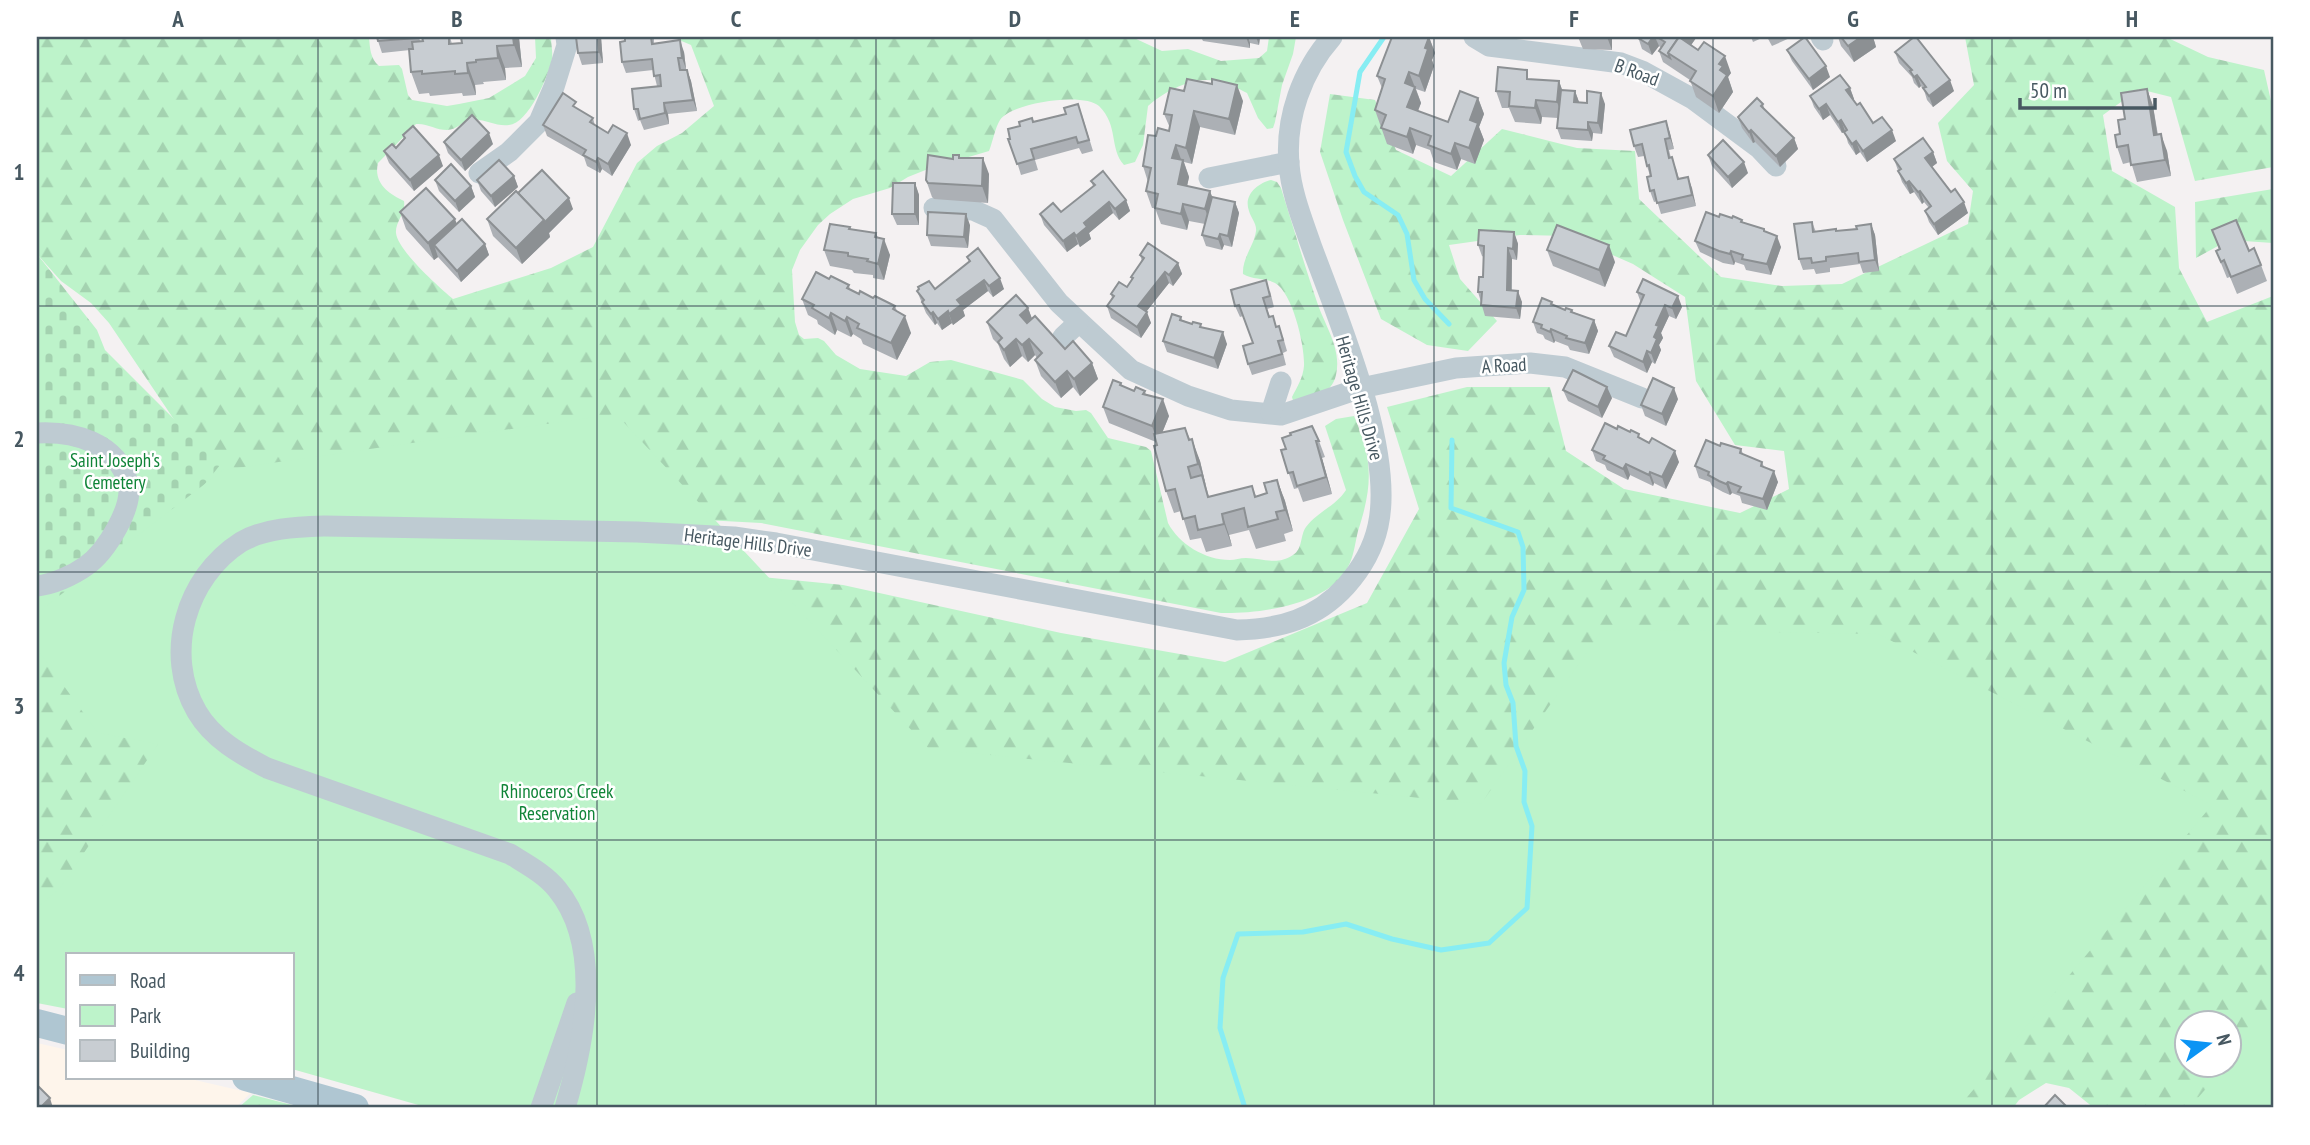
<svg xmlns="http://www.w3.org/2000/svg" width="2310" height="1145" font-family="'PT Sans Narrow',sans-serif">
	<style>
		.commercial { fill: #fef5eb }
		.forest { fill: url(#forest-firs); fill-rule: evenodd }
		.cemetery { fill: url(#cemetery-stones) }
		.park { fill: #bdf3ca }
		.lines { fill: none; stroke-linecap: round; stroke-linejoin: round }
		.stream { stroke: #87edf3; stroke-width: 5 }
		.minor { stroke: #becbd2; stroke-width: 21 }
		.major { stroke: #afc6d2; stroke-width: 28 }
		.wall { fill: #acb0b5 }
		.shaded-wall { fill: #8c9093 }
		.building { fill: #c8cdd2; stroke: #8c9093; stroke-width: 2 }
		.grid { fill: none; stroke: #475861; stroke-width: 2; stroke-opacity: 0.55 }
		.labels { text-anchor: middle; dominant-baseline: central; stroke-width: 5; stroke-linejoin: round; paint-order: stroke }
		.street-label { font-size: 19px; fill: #475861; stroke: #fff }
		.park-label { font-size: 19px; fill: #108438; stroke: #fff }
		.neatline { fill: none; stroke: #475861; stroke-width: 2.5 }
		.grid-label { font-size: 23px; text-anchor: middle; font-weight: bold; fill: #475861 }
	</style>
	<defs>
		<pattern id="forest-firs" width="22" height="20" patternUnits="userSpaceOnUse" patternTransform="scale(1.75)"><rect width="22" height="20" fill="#bdf3ca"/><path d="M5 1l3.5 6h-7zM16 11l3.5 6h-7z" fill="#a4d2b0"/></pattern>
		<pattern id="cemetery-stones" width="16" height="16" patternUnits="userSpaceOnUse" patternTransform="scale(1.75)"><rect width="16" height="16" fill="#bdf3ca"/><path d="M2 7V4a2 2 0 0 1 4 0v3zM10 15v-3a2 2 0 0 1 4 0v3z" fill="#a4d2b0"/></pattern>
	</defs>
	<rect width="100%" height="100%" fill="#f4f1f2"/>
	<polygon class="commercial" points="37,1043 68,1050 68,1077 182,1077 251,1093 235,1108 37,1108"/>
	<g class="forest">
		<path d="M37,37H369C370,48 370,58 379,66L399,65L402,69L408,95L412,100L447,106L459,104L489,98L525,76L536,58L535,37H551C551,44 553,52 552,59C549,75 528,124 509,125C496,127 484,118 471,120C461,121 458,130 447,130C436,130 427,123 416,124L378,163C373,183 389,194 404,201C406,213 395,222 396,233C398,251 439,287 453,299L551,268L593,247L637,163L657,146L682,133L714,106L691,45L672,37H1132L1162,51L1188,49L1221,61L1259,58L1267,51L1269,37H1296L1293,54L1282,85L1275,122L1273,128L1267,129L1258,118L1247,93C1238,88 1226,83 1215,81C1193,76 1164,92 1148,106L1143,145L1135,162L1124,165C1109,148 1119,126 1099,106C1084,92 1013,102 1000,120C995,128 993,141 989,151L928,169L908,177L890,188L853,199L830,214L818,225L800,250L792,270L795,322L799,335L804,339L818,338L824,341L836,355L860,369L906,376L930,362L951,360L1023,380L1042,399L1055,407L1076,411L1086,410L1091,413L1108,438L1146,447L1151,451L1168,523C1179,544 1205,560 1230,560C1235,560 1240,558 1246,558C1262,558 1277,566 1293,555C1303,549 1300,535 1306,527C1317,512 1336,506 1346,490L1325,426L1336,419L1354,416C1373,460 1373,485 1358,531C1355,543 1354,556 1348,567C1329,605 1258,614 1221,613L761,523L500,509L292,954H68L37,998V646L175,421L109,323L91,303L61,281L37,254Z"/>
		<path d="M1965,37H2166L2208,57L2264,70L2273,110V167L2195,181L2171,97L2139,89L2103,115L2112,171L2175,207L2179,268L2207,322L2273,296V1108H2094L2069,1088L2046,1083L2019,1100L2013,1108H1877L255,569L607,562L843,585L1061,633L1225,662L1367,603L1419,509L1387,407L1467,387H1550L1566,451L1624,489L1740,513L1789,489L1784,451L1735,445L1696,381L1685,297L1633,264L1569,236L1520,235L1449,245L1460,279L1497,321L1468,351L1427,345L1381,319L1343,220L1320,152L1330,94L1375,100L1396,150L1451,176L1502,129L1577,148L1635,151L1639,199L1721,277L1782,286L1842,284L1968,224L1973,191L1947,161L1938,123L1974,85ZM2188,1023H2230V1064H2188Z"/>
		<path d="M1271,180L1277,182L1281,188C1293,226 1304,264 1317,302C1325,326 1342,349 1336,375C1332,395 1309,400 1294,404L1292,397C1297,387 1303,378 1304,366C1305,347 1293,293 1275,283C1266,278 1253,280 1243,274C1242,258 1254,246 1256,231C1257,224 1251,218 1249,211C1243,195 1258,183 1271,180Z"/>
		<polygon points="2273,189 2273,243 2229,240 2196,258 2195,202"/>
		<polygon points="253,1095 304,1108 238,1108"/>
	</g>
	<polygon class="cemetery" points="37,254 97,330 105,350 220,465 147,557 37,636"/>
	<g class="park">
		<polygon points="616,414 929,749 1481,804 1603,629 1878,634 2212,805 1958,1108 429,1108 292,1069 292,954 68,954 68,1009 37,1003 37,908 60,888 158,744 98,733 37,649 37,613 223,470"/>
		<polygon points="2273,1012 2273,1108 2189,1108"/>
	</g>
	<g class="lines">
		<g class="stream">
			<polyline points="1384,37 1360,72 1346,152 1355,176 1364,192 1398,215 1407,234 1414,280 1425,299 1449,324"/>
			<polyline points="1245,1108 1220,1028 1223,978 1238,934 1303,932 1346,924 1392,939 1441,950 1489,943 1527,908 1532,826 1524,802 1525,771 1516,746 1513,703 1506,685 1504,663 1512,617 1524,590 1523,547 1518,532 1451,508 1452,440"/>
		</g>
		<g class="minor">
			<polyline points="1474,37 1489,46 1621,63 1642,71 1693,99 1759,148 1776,166"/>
			<polyline points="1821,37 1823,40"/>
			<polyline points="479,173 509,152 539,122 554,87 567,45 566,37"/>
			<polyline points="1209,178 1289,162"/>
			<polyline points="934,208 973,210 993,219 1059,303 1131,370 1188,396 1231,410 1281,415 1361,388 1456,368 1530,363 1565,367 1642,398"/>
			<polyline points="1063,337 1078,323"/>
			<polyline points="1271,413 1281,382"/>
			<path d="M37,433C73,431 117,442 128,483C134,507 106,552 86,566C72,576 53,584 37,586"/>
			<polyline points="541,1108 577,1003"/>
			<path d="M565,1108C584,1044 604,946 557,889C545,874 526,864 510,854L267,768C240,754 213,739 197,712C163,654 186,577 241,542C265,528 297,527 325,526L637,532L734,537L776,543L1237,630C1280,629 1316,619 1346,586C1361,569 1373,549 1378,526C1395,450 1338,319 1311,245C1302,219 1291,192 1289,164C1285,118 1302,71 1332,37"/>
		</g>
		<g class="major">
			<polyline points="37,1023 68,1031"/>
			<polyline points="246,1077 355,1108"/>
		</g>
	</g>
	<g class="wall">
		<polygon points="419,37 420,41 423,41 422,37 450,37 452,44 462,43 461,37 519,37 522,67 505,68 506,80 483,82 484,84 475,85 476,95 463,96 462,93 430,96 429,93 419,94 411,72 410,50 382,53 378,41"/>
		<polygon points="576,37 601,37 603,63 582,65 578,53"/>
		<polygon points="625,37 654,37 654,43 684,52 686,69 683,70 687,70 691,81 697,111 668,114 669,124 644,130 640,120 638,121 634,109 657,86 653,70 626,73 622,62 625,41"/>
		<polygon points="1201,37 1260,37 1259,45 1250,43 1250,48 1203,41"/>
		<polygon points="1429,37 1435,53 1432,60 1434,66 1425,92 1416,89 1421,103 1418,111 1448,122 1478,98 1484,114 1479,127 1484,140 1475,164 1461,159 1457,170 1434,162 1430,150 1416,145 1413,154 1387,144 1375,110 1382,88 1377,76"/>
		<polygon points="1578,37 1612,37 1612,50 1583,49"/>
		<polygon points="1638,37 1695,37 1696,38 1691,45 1731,73 1728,77 1733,92 1719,113 1696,97 1690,80 1663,62 1659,51 1661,48 1659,46 1652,55 1642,49"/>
		<polygon points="1751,37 1764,37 1753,42"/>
		<polygon points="1767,37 1792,37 1772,46"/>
		<polygon points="1838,37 1873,37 1876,47 1854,62 1841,46"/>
		<polygon points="1787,50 1830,77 1813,90 1792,61"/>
		<polygon points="1895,52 1954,91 1933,107 1927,100 1924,90 1921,86 1919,88 1914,83 1912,77 1899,63"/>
		<polygon points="1531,79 1559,81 1562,90 1575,91 1579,102 1605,104 1602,134 1593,133 1592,141 1561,139 1557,128 1558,118 1542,117 1541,124 1515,122 1509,108 1502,108 1496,91"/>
		<polygon points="1850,88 1854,99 1853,100 1857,105 1873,123 1896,141 1867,162 1860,152 1856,155 1848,143 1845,132 1842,133 1830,115 1823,120 1814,107 1810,96"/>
		<polygon points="2147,89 2153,106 2158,135 2167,151 2171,176 2137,182 2131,162 2123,164 2117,147 2125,119"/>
		<polygon points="1184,91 1243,101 1235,135 1200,127 1192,164 1184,162 1189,177 1187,186 1210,191 1212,197 1235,202 1239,213 1232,247 1224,245 1222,250 1206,246 1202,235 1205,224 1189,221 1187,230 1161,224 1155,208 1152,208 1146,191 1148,182 1143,166 1156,136 1169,131 1170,128 1164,114"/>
		<polygon points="1763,104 1765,111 1794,138 1798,149 1780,167 1755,142 1753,143 1742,128 1738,117"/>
		<polygon points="579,110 593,118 595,126 631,145 612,176 602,169 600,173 587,166 584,157 547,136 543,125"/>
		<polygon points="1082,115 1093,151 1082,154 1079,148 1035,160 1038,170 1021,175 1010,139 1034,122"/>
		<polygon points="1666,121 1674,149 1669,150 1671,158 1676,168 1679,179 1688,177 1696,206 1661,214 1657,201 1654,202 1650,191 1650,176 1644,156 1638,157 1634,146"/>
		<polygon points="403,135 443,166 414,191 389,163 384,151 396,148 404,139"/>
		<polygon points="444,142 493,144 465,171 448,153"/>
		<polygon points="1933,152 1937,163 1932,167 1968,213 1938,235 1929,222 1925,211 1929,208 1924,202 1922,204 1914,192 1910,194 1902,182 1894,159"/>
		<polygon points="1708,155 1748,173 1732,188 1712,166"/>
		<polygon points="960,158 989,174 988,203 934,199 932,197 926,180 953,159"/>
		<polygon points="514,176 518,187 495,207 481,191 477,180"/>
		<polygon points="435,180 471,186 475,197 459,212 439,191"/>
		<polygon points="1091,181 1126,200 1130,211 1119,220 1113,213 1089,233 1091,239 1080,247 1078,244 1067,252 1044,225 1040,214 1061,212 1093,186"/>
		<polygon points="915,183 919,195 919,225 897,225 892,214"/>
		<polygon points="518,193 573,209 549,233 550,237 522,264 493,236 487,219"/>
		<polygon points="400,212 457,224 485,244 489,255 461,282 438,257 434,260 406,229"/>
		<polygon points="1719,217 1742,220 1743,223 1765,232 1781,247 1771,275 1746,270 1744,265 1735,262 1734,265 1723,263 1700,252 1695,241"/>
		<polygon points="1812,222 1816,232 1836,231 1857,229 1871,224 1875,235 1879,271 1863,273 1860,264 1830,268 1830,272 1816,274 1814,269 1803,270 1799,259"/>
		<polygon points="970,225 968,248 931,246 927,235"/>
		<polygon points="850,227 851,229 876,233 877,237 890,255 884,280 873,278 873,275 854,273 852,270 830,266 824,250"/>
		<polygon points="2212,230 2249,251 2261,265 2267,281 2237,294 2230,277 2227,278 2216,251 2219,249"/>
		<polygon points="1514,232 1518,244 1517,260 1512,259 1512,290 1522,302 1520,319 1485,316 1478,292 1483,277 1484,257 1482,256 1478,245"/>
		<polygon points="1547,250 1615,262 1605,287 1553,266"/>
		<polygon points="1140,255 1178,263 1182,274 1173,286 1169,283 1146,312 1151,323 1141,338 1111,318 1107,306 1112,298 1111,294 1127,287 1132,280 1131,277 1142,261"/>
		<polygon points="967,257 1004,289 993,297 988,291 963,310 965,316 953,325 952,323 942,330 937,323 935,325 926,313 917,291 919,289 918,287 935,289 969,262"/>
		<polygon points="829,279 849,285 850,290 859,294 873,298 895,306 897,311 911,333 897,360 863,344 861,339 853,334 851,337 837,330 835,335 818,324 817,320 808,315 802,299"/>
		<polygon points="1270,291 1274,307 1267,309 1270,317 1273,316 1276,327 1283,337 1287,351 1283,353 1286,365 1252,375 1248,364 1253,343 1243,316 1240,317 1235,306"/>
		<polygon points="1637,292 1682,307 1676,319 1669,316 1661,333 1663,338 1659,345 1661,350 1655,364 1652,362 1647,373 1614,357 1609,346 1626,336 1641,303"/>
		<polygon points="1553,305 1565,310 1572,310 1573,312 1594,320 1598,331 1589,354 1570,350 1568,346 1555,341 1554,343 1545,339 1543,335 1537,333 1533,322"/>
		<polygon points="1028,308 1032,319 1065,349 1092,363 1098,379 1080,396 1073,387 1061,398 1041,376 1035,360 1037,358 1035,355 1028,362 1022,356 1010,367 1004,359 998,344 993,339 987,322"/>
		<polygon points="1181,317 1182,320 1202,327 1227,344 1218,369 1167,352 1163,341"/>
		<polygon points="1121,383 1122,386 1134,391 1145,391 1146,395 1169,416 1162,433 1185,428 1200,461 1206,486 1209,497 1252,486 1256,496 1267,493 1277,480 1285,501 1293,531 1284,534 1286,541 1256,549 1249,530 1229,535 1232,546 1206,552 1201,538 1190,540 1181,511 1174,513 1166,491 1156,442 1109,423 1103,407"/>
		<polygon points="1563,390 1612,398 1602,418 1568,401"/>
		<polygon points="1678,399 1666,426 1645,416 1641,405"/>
		<polygon points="1617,429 1641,439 1679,462 1666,489 1654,483 1653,486 1630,475 1628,480 1607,470 1605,465 1596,461 1592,450"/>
		<polygon points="1319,441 1325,457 1322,458 1332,494 1303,502 1298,488 1294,489 1281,450"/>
		<polygon points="1720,446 1741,449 1743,454 1762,462 1764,467 1778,482 1767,510 1742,503 1740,496 1732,493 1730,495 1723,492 1712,486 1710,482 1699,478 1695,466"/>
	</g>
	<g class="shaded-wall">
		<polygon points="513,37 519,37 519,38 522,67 514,45"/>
		<polygon points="598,37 601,37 603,63 599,52"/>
		<polygon points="1246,37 1248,37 1250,43 1250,48"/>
		<polygon points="1256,37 1260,37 1259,45"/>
		<polygon points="1429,37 1435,53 1432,60 1434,66 1425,92 1419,76 1425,48"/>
		<polygon points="1607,37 1612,37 1612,50"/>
		<polygon points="1653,37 1655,37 1659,46 1652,55 1648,44"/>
		<polygon points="1685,37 1695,37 1696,38 1680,61 1672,55"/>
		<polygon points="1861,37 1873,37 1876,47 1854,62 1848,46"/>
		<polygon points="680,40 684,52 686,69 682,58"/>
		<polygon points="497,46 505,68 506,80 498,58"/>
		<polygon points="1725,56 1731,73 1728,77 1733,92 1719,113 1713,96 1720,70 1719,64"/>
		<polygon points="467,63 475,85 476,95 468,73"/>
		<polygon points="1826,66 1830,77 1813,90 1809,79"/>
		<polygon points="687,70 691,81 697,111 693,100"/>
		<polygon points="1409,72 1421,103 1413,123 1407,107 1405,83"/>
		<polygon points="1917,75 1921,86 1919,88 1914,77"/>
		<polygon points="1950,80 1954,91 1933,107 1929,96"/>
		<polygon points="1559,81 1565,98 1563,118 1557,102"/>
		<polygon points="1237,85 1243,101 1235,135 1229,119"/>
		<polygon points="1850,88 1854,99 1850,101 1846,90"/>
		<polygon points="2147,89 2153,106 2160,152 2154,135"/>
		<polygon points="1575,91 1579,102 1574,102"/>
		<polygon points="1601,93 1605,104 1602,134 1598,123"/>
		<polygon points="1478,98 1484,114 1479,127 1484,140 1475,164 1469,148 1470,120"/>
		<polygon points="1536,100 1542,117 1541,124 1535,108"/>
		<polygon points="664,103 668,114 669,124 665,113"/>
		<polygon points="1826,104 1830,115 1823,120 1819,109"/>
		<polygon points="1194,111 1200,127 1192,164 1186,148"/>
		<polygon points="1841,120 1845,131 1842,133 1838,122"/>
		<polygon points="1666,121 1670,133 1674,149 1670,138"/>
		<polygon points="1588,122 1593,133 1592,141 1588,130"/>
		<polygon points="1410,128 1416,145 1413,154 1407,137"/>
		<polygon points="1751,130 1755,142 1753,143 1749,132"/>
		<polygon points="1892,130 1896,141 1867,162 1863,151"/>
		<polygon points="489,133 493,144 465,171 461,160"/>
		<polygon points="627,133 631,145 612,176 608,164"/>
		<polygon points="2161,134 2167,151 2171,176 2165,160"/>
		<polygon points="1794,138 1798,149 1780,167 1776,156"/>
		<polygon points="1856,141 1860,152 1856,155 1852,144"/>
		<polygon points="1455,143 1461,159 1457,170 1451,154"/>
		<polygon points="1176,145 1182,162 1172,158"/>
		<polygon points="1933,152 1937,163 1929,169 1925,158"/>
		<polygon points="439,155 443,166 414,191 410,180"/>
		<polygon points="598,158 602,169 600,173 596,162"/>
		<polygon points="983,158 989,174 988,203 982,186"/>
		<polygon points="1183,160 1189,177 1184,200 1178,184"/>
		<polygon points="1744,162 1748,173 1732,188 1728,177"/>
		<polygon points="514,176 518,187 495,207 491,196"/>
		<polygon points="1688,177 1692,188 1696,206 1692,195"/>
		<polygon points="1909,181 1914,192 1910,194 1906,183"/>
		<polygon points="915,183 919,195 919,225 915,214"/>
		<polygon points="471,186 475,197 459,212 455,201"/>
		<polygon points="1210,191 1216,208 1211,225 1205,209"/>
		<polygon points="1920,191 1924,202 1922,204 1918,192"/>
		<polygon points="569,198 573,209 549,233 550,237 522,264 516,248 544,220"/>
		<polygon points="1126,200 1130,211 1119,220 1115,209"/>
		<polygon points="1109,202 1113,213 1089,233 1091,239 1080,247 1076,236 1084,223"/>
		<polygon points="1235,202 1239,213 1232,247 1228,236"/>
		<polygon points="1964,202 1968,213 1938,235 1934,224"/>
		<polygon points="1183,204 1189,221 1187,230 1181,214"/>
		<polygon points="966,214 970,225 968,248 964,237"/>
		<polygon points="455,219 461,235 434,245 438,257 434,260 428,243"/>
		<polygon points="1871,224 1875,235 1879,271 1875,260"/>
		<polygon points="1514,232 1518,244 1517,260 1513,249"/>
		<polygon points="876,233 882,249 884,239 890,255 884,280 878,264 875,237"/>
		<polygon points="1074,233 1078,244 1067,252 1063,241"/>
		<polygon points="1220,234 1224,245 1222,250 1218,239"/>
		<polygon points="1777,236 1781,247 1771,275 1767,264"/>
		<polygon points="485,244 489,255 461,282 457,271"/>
		<polygon points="1609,245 1615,262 1605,287 1599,270"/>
		<polygon points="1508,248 1512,259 1511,301 1507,290"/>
		<polygon points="1731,251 1735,262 1734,265 1730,254"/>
		<polygon points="1178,263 1182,274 1173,286 1169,275"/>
		<polygon points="1165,272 1169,283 1142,317 1138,306"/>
		<polygon points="1000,278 1004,289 993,297 989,286"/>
		<polygon points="984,280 988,291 963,310 965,316 953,325 949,314 957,300"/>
		<polygon points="1518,291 1522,302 1520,319 1516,308"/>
		<polygon points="1678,296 1682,307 1676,319 1672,308"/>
		<polygon points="1665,305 1669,316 1661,333 1663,338 1659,345 1661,350 1655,364 1651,353 1656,325"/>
		<polygon points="1028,308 1034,324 1026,331 1020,315"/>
		<polygon points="948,311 952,323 942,330 938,319"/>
		<polygon points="933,312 937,323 935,325 931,314"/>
		<polygon points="1147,312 1151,323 1141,338 1137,327"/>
		<polygon points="831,313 837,330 835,335 829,318"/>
		<polygon points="905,316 911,333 897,360 891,343"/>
		<polygon points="847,317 853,334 851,337 845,321"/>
		<polygon points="1594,320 1598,331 1589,354 1585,343"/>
		<polygon points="1551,329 1555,341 1554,343 1550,332"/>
		<polygon points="1223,332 1227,344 1218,369 1214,358"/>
		<polygon points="1016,339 1022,356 1010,367 1004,350"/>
		<polygon points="1029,339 1035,355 1028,362 1022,345"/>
		<polygon points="1647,351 1652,362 1647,373 1643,362"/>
		<polygon points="1092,363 1098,379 1080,396 1074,379"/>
		<polygon points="1067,371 1073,387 1061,398 1055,382"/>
		<polygon points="1607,387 1612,398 1602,418 1598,407"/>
		<polygon points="1674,388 1678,399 1666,426 1662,414"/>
		<polygon points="1163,399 1169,416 1158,443 1152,426"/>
		<polygon points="1192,439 1200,461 1206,486 1198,464"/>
		<polygon points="1316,441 1322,458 1332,494 1326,477"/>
		<polygon points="1675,451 1679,462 1666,489 1662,477"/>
		<polygon points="1626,464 1630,475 1628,480 1623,469"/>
		<polygon points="1774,471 1778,482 1767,510 1763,499"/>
		<polygon points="1650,472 1654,483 1653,486 1649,475"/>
		<polygon points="1277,480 1285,501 1293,531 1285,510"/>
		<polygon points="1728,482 1732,493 1730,495 1726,484"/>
		<polygon points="1222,514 1229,535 1232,546 1224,524"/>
		<polygon points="50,1098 53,1108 40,1108"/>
	</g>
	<g class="building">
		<polygon points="377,37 416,37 416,38 378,41"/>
		<polygon points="422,37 449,37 449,44 462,43 461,37 513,37 514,45 497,46 498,58 476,60 476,62 467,63 468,73 455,74 455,71 422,74 422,71 411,72 409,49 413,49 412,42 423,41"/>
		<polygon points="576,37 598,37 599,52 578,53"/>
		<polygon points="625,37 651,37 652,44 680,40 682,58 678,58 680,70 687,70 693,100 664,103 665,113 640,119 638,109 634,109 632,89 661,86 660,75 654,76 652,59 622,62 620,42 625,41"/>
		<polygon points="1392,37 1429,37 1425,48 1428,49 1419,76 1409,72 1405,83 1415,87 1407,107 1448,122 1460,91 1478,98 1470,120 1478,123 1469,148 1455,143 1451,154 1428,145 1431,136 1410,128 1407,137 1381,128 1386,115 1375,110 1385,79 1377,76"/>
		<polygon points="1638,37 1653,37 1648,44 1638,38"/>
		<polygon points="1657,37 1685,37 1683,40 1679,37 1668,53 1670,58 1659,51 1665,42"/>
		<polygon points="1679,37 1698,50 1704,42 1725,56 1719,64 1723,66 1720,70 1727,75 1713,96 1690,81 1696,71 1668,53"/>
		<polygon points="1805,37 1826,66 1809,79 1787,50"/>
		<polygon points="1841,37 1861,37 1848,46"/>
		<polygon points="1914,37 1916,37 1950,80 1929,96 1923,88 1926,87 1917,75 1914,77 1910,71 1912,70 1895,52"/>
		<polygon points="1498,67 1527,70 1527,79 1559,81 1557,102 1536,100 1535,108 1509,106 1510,92 1496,91"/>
		<polygon points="1840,75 1850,88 1846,90 1857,105 1860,103 1873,123 1882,117 1892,130 1863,151 1856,141 1852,144 1844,132 1847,130 1841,120 1838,122 1826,104 1819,109 1810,96"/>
		<polygon points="1187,79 1212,84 1212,79 1237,85 1229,119 1194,111 1186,148 1176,145 1172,158 1183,160 1178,184 1210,191 1205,209 1183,204 1181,214 1155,208 1158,194 1146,191 1151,168 1143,166 1148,135 1156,136 1158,128 1169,131 1172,115 1164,114 1170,88 1184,91"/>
		<polygon points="2147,89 2154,135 2161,134 2165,160 2131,165 2128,145 2117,147 2115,135 2120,134 2118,120 2125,119 2121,93"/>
		<polygon points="1561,90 1575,91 1574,102 1587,103 1587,91 1601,93 1598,123 1588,122 1588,130 1557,128"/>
		<polygon points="563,93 576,102 573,106 593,118 590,122 608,133 613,125 627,133 608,164 598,158 596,162 583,155 586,150 543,125"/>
		<polygon points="1757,98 1763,104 1761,106 1794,138 1776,156 1751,130 1749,132 1738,117"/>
		<polygon points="1078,104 1089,140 1078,143 1076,137 1031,149 1034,159 1017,164 1008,139 1010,139 1008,129 1020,126 1019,122 1032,118 1033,122 1066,114 1064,108"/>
		<polygon points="472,115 489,133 461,160 444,142"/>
		<polygon points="1666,121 1670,138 1665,139 1669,158 1672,157 1678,179 1688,177 1692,195 1657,203 1654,190 1650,191 1647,177 1651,176 1649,165 1647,166 1642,144 1634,146 1630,130"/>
		<polygon points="413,126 439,155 410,180 384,151 392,144 396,148 405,138 403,135"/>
		<polygon points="1923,138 1933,152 1925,158 1951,192 1955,189 1964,202 1934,224 1925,211 1931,206 1920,191 1918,192 1909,181 1906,183 1898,171 1901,169 1894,159"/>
		<polygon points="1723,140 1744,162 1728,177 1708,155"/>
		<polygon points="928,155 953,159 953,155 959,155 959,158 983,158 982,186 928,183 926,180"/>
		<polygon points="499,160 514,176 491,196 477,180"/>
		<polygon points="451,164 471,186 455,201 435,180"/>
		<polygon points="542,170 569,198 545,222 518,193"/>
		<polygon points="1103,171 1126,200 1115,209 1109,202 1084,223 1087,227 1076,236 1074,233 1063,241 1040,214 1053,203 1061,212 1095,185 1091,181"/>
		<polygon points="893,183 915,183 915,214 892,214"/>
		<polygon points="426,188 455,219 428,243 400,212"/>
		<polygon points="516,191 544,220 516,248 487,219"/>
		<polygon points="1212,197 1235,202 1228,236 1220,234 1218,239 1202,235"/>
		<polygon points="928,212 966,214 964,237 927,235"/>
		<polygon points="1706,212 1719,217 1720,214 1732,218 1733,216 1742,220 1741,222 1764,229 1764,231 1777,236 1767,264 1742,259 1743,255 1731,251 1730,254 1719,251 1695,241"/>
		<polygon points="462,219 485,244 457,271 434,245"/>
		<polygon points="2236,220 2249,251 2254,248 2261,265 2231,277 2224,260 2221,262 2216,251 2220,249 2212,230"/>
		<polygon points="1812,222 1813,232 1836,229 1836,231 1857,229 1856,226 1871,224 1875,260 1859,262 1858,253 1826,257 1826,261 1812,263 1811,258 1799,259 1794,224"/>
		<polygon points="830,224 850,227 849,229 876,233 875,237 884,239 878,264 867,261 868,259 848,256 848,253 824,250"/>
		<polygon points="1557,225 1609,245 1599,270 1547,250"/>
		<polygon points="1479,230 1514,232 1513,249 1508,248 1507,290 1518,291 1516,308 1481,305 1482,292 1478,292 1479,277 1483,277 1484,246 1478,245"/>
		<polygon points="1148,243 1178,263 1169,275 1165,272 1138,306 1147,312 1137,327 1107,306 1114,296 1111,294 1119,282 1127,287 1133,278 1131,277 1144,258 1140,255"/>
		<polygon points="978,248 1000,278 989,286 984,280 957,300 961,305 949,314 948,311 938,319 933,312 931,314 922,302 924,300 917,291 919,289 918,287 929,281 935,289 970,261 967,257"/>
		<polygon points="816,272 829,279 831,276 849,285 847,288 859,294 860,291 873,298 875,296 895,306 893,309 905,316 891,343 857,328 859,324 847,317 845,321 831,313 829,318 812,308 814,305 802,299"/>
		<polygon points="1643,279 1678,296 1672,308 1665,305 1656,325 1659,326 1654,337 1657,339 1651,353 1647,351 1643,362 1609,346 1616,332 1626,336 1644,295 1637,292"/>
		<polygon points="1266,280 1270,296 1263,298 1269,317 1273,316 1276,327 1279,326 1283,340 1278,341 1282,354 1248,364 1243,346 1253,343 1239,305 1235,306 1231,290"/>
		<polygon points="1016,295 1028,308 1020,315 1027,323 1035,316 1065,349 1073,341 1092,363 1074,379 1067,371 1055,382 1035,360 1042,353 1029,339 1022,345 1016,339 1004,350 998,342 1002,338 987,322"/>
		<polygon points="1542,298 1552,302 1551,304 1565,310 1566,308 1572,310 1571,312 1594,320 1585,343 1566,338 1567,336 1551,329 1550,332 1541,328 1542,325 1533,322"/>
		<polygon points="1172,314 1181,317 1180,320 1192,324 1193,322 1201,324 1200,327 1223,332 1214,358 1163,341"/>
		<polygon points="1573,370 1607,387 1598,407 1563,390"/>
		<polygon points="1653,378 1674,388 1662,414 1641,405"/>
		<polygon points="1113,380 1121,383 1120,385 1134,391 1136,387 1145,391 1143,394 1163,399 1152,426 1103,407"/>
		<polygon points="1605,423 1617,429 1618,426 1630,432 1631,430 1639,434 1638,437 1649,443 1652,438 1675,451 1662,477 1650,472 1649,475 1626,464 1623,469 1603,459 1605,456 1592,450"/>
		<polygon points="1312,426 1319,441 1316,441 1326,477 1297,486 1293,472 1288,473 1281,450 1286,449 1282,438 1291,435 1290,433"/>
		<polygon points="1185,428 1189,440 1192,439 1198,464 1188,467 1191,478 1202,475 1208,497 1252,486 1255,497 1267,493 1264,483 1277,480 1285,510 1276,512 1278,519 1248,527 1244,508 1222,514 1224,524 1198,530 1195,516 1183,519 1175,489 1166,491 1154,446 1157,445 1154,434"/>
		<polygon points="1706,440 1720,446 1721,443 1741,449 1740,453 1762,462 1761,466 1774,471 1763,499 1738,492 1741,487 1728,482 1726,484 1719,481 1708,475 1709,472 1695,466"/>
		<polygon points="37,1085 50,1098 40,1108 37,1108"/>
		<polygon points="2055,1095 2068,1108 2043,1108"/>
	</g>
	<path class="grid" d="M318,37V1108M597,37V1108M876,37V1108M1155,37V1108M1434,37V1108M1713,37V1108M1992,37V1108M37,306H2273M37,572H2273M37,840H2273"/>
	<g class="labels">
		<g class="street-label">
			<text transform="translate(1637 72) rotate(20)">B Road</text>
			<text transform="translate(1504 365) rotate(-3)">A Road</text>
			<text transform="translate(1360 398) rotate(74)">Heritage Hills Drive</text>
			<text transform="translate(748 542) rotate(7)">Heritage Hills Drive</text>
		</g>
		<g class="park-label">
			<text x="115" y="460">Saint Joseph's<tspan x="115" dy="22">Cemetery</tspan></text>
			<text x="557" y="791">Rhinoceros Creek<tspan x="557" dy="22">Reservation</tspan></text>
		</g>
	</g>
	<rect width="2310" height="1145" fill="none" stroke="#ffffff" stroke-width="77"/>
	<rect x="66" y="953" width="228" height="126" fill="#ffffff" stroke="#b5bcc0" stroke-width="2"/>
	<rect x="80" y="975" width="35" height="10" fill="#afc6d2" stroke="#b5bcc0" stroke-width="2"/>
	<text x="130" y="988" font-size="21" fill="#475861">Road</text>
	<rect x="80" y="1005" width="35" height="21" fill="#bdf3ca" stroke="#b5bcc0" stroke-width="2"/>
	<text x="130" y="1023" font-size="21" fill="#475861">Park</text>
	<rect x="80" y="1040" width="35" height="21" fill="#c8cdd2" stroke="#b5bcc0" stroke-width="2"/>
	<text x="130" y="1058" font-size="21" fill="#475861">Building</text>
	<g transform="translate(2208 1044) rotate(75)"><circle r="33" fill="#ffffff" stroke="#b5bcc0" stroke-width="2"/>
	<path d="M0-5L12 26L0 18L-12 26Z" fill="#0b94f4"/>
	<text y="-10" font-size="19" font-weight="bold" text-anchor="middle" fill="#475861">N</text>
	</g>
	<path d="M2020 98v10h135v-10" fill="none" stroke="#475861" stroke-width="3.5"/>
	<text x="2030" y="98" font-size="21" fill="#475861" stroke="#ffffff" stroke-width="5" paint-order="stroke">50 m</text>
	<rect x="38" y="38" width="2234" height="1068" class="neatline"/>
	<g class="grid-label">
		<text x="178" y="27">A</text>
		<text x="457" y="27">B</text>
		<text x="736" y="27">C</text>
		<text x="1015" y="27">D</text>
		<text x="1295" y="27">E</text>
		<text x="1574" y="27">F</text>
		<text x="1853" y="27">G</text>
		<text x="2132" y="27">H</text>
		<text x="19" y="180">1</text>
		<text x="19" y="447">2</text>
		<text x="19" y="714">3</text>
		<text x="19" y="981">4</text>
	</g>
</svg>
